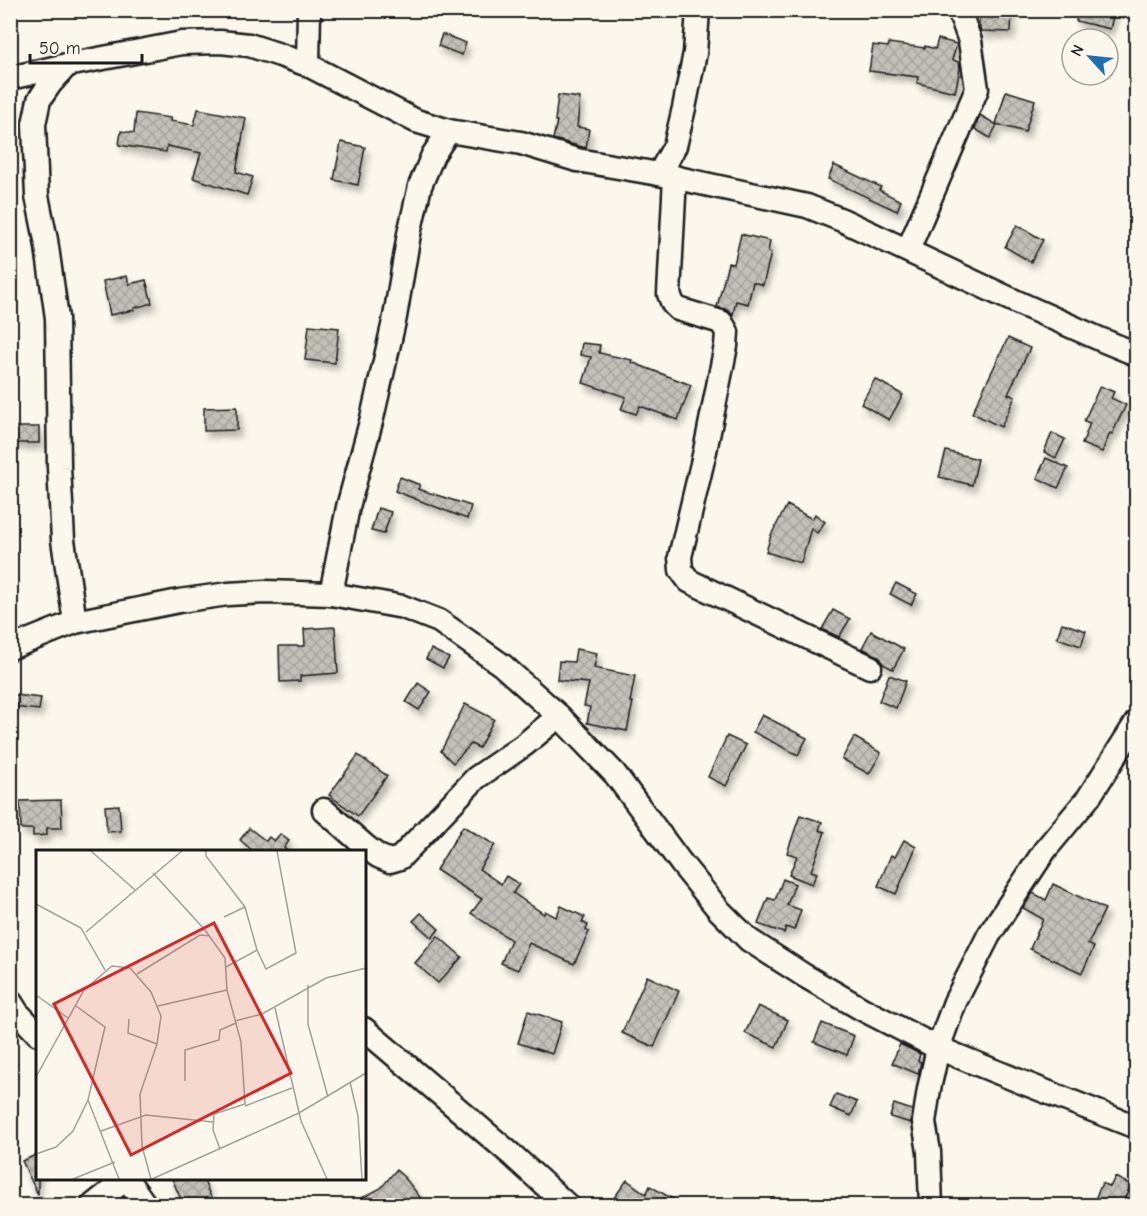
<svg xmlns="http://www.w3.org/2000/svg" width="1147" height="1216" font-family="'Comic Neue',sans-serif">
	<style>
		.building { fill: url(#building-cross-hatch); stroke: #1c1c1c; stroke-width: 1.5; filter: url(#shadow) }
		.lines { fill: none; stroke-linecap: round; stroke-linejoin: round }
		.minor-casing { stroke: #1c1c1c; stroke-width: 27 }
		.minor { stroke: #fbf7ec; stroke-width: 22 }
		.inset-road { fill: none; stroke: #a29f99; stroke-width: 1.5 }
		.view { fill: #d62828; fill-opacity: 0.15; stroke: #d62828; stroke-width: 3 }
		.inset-edge { fill: none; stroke: #1c1c1c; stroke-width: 3 }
	</style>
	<defs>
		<pattern id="building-cross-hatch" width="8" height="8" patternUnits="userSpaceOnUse" patternTransform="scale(1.5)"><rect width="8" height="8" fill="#c3c0b8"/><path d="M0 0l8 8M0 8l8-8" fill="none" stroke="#a7a49e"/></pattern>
		<filter id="shadow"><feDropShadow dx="3.5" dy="6" stdDeviation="3" flood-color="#0004"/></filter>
	</defs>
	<rect width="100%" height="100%" fill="#fbf7ec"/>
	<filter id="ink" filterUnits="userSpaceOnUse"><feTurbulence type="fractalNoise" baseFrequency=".0167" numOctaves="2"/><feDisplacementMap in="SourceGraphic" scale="12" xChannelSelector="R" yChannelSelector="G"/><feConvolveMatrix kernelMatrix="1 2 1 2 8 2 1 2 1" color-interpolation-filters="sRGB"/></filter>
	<g filter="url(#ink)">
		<g class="building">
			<polygon points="979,10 1012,10 1011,32 981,31 979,25"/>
			<polygon points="1078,10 1106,10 1114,12 1110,29 1076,21"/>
			<polygon points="442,34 466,43 462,55 438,46"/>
			<polygon points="938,39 957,44 952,60 959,62 960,69 955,92 917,83 918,77 869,71 873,45 888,47 889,43 925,48 925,46 935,49"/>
			<polygon points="1006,91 1035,100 1025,132 996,124"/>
			<polygon points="558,95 580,98 577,127 589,129 586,148 553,139 557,121 555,121"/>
			<polygon points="198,109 246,118 236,172 253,177 247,195 193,178 201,153 167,146 166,152 119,145 121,131 134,133 136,113 171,118 170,121 194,125"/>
			<polygon points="980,115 997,125 990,138 975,129"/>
			<polygon points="341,142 365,147 358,185 334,180"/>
			<polygon points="834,165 881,187 879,190 901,201 897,211 828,179"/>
			<polygon points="1017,225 1043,240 1031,262 1005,247"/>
			<polygon points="741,234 770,241 768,252 771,253 763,285 753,282 748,304 736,301 733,314 725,309 717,307 728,263 734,264"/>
			<polygon points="127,276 129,284 146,280 152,303 134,308 134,310 110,315 103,281"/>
			<polygon points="309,325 339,328 335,363 305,360"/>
			<polygon points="1008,338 1030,348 1008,394 1015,397 1001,427 972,413"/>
			<polygon points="582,343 600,345 599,353 632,360 631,362 691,385 678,420 640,406 636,414 621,409 626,397 583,383 591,357 580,355"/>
			<polygon points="875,379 903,395 889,420 861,404"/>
			<polygon points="1100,386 1114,392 1111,398 1126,405 1112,434 1110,433 1102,452 1082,444 1090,423 1084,421"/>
			<polygon points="237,407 237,430 204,431 204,408"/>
			<rect x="10" y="427" width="29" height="16"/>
			<polygon points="1052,433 1065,439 1056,458 1044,452"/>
			<polygon points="946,451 978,459 972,485 939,477"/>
			<polygon points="1046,458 1068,468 1058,488 1037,478"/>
			<polygon points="400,477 420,485 418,489 471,506 467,519 395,491"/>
			<polygon points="787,505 812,519 815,514 825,522 817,533 811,528 801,563 766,552 771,535"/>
			<polygon points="378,508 391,512 384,534 371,531"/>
			<polygon points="896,583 917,594 911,605 890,594"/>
			<polygon points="833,610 850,619 839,637 822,629"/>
			<polygon points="1062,623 1086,631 1081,646 1057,638"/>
			<polygon points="335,627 338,673 300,676 300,681 280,682 279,646 305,646 304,629"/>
			<polygon points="871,631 904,649 893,669 883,664 881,659 876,655 862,648"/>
			<polygon points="431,649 449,658 443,668 426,659"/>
			<polygon points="576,649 597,653 594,668 635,676 630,702 633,702 627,731 587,723 590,707 584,706 589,683 557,680 559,661 574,662"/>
			<polygon points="889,675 906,681 896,708 879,701"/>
			<polygon points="418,683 431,692 419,710 406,702"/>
			<polygon points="15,695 41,698 39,710 14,707"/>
			<polygon points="465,704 494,719 479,748 471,744 453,763 441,751"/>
			<polygon points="762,715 807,738 798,755 753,732"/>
			<polygon points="727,736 746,745 726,786 708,777"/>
			<polygon points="854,737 881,753 869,774 842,759"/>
			<polygon points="358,755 387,776 358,816 329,795"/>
			<polygon points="61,800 62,828 47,828 47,835 33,836 33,829 21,829 20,801"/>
			<polygon points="119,805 121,831 107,832 105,806"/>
			<polygon points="800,815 822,822 819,830 825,832 811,871 817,873 812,884 789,875 797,856 787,853"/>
			<polygon points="463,826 495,845 479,869 501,884 506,876 519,884 513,893 544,914 545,911 556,917 561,906 585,917 582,922 588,925 586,930 589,932 574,964 529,943 518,970 501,963 511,940 471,913 482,899 436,870"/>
			<polygon points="249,828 266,841 269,837 274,841 280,834 289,841 284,848 288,852 254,852 240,840"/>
			<polygon points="904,840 916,847 896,894 878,886 891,855 895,857"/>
			<polygon points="783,879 795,884 787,905 801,910 794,930 786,927 784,933 758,924 768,898 775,900"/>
			<polygon points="1053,884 1105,909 1088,944 1094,947 1082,973 1030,949 1043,919 1023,908 1033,893 1046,900"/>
			<polygon points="421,913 439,929 432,938 413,921"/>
			<polygon points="438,936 462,957 438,983 415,963"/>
			<polygon points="647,976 679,991 654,1047 622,1033"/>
			<polygon points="758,1006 788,1020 776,1047 745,1033"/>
			<polygon points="528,1011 562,1022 552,1054 518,1043"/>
			<polygon points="822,1023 854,1036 847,1055 814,1042"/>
			<polygon points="900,1044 920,1054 918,1061 921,1062 918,1074 892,1063"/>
			<polygon points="836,1094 857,1102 851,1116 830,1107"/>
			<polygon points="894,1104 912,1110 911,1123 890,1117"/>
			<polygon points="38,1154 38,1195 22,1161"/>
			<polygon points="396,1170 405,1178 427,1206 347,1206 381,1188"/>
			<polygon points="1115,1177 1131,1185 1121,1206 1092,1206 1102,1183 1110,1187"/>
			<polygon points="172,1179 203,1179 215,1206 184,1206"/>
			<polygon points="627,1180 646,1194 650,1186 685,1206 608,1206"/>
		</g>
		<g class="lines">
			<g class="minor-casing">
				<g id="minor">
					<polyline points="67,65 50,84 39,100 34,124 37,196 46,240 57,318 59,467 63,540 75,622"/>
					<polyline points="308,65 309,10"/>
					<polyline points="10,78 67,65 182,43 220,42 249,45 280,55 308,65 416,121 449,131 521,143 577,160 659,174 807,206 842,220 1021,304 1102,340 1136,354"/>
					<polyline points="659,174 675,146 684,108 695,53 698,10"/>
					<polyline points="675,177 669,294 673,304 678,309 721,322 727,332 726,346 705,451 680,557 681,570 689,581 870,667"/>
					<polyline points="908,250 977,89 970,41 959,10"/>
					<polyline points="331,594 348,507 372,418 395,317 409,234 420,186 433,155 449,131"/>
					<polyline points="10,648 75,622 179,601 228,594 265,592 331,594 403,607 439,621 502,665 559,716 615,774 681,863 719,910 749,940 805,976 862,1009 938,1048 1024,1083 1136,1127"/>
					<polyline points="324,810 365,846 378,856 390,861 400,858 476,778 524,745 559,716"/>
					<polyline points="10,1001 17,1012 38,1034"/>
					<polyline points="364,1029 513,1156 568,1206"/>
					<polyline points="126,1178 146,1206"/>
					<polyline points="92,1206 126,1179"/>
					<polyline points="931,1206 929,1152 924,1122 929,1089 938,1048 955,1002 989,935 1045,850 1089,797 1136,723"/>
				</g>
			</g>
			<use href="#minor" class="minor"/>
		</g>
	</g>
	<g transform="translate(36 850)">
		<rect width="330" height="330" fill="#fbf7ec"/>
		<path class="inset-road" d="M55,1L99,40M170,1V6L209,57L188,67M117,23L169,80L189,108L191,140L205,192L209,254L178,264L177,280L184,299M0,54L45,78L69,120M209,57L221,100M50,82L146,1M190,117L221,100L230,119L260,103L241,1M101,124L164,85L174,86M272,135V174L292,247M0,145L32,168M40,156L69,177L52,250L83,329M122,156L191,140M239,158L265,271L291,329M93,169L92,183L121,194M199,171L226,164L290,128L330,118M0,227L48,140L76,116L94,118L115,142L125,166L121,194L104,244L106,296L115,329M149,231V200L183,190L184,180L200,173M314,232L322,266L326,329M209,256L256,238M65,281L110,265L177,272M0,304L20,297L37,281L52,250M37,329L79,312M116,329L263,263L330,223"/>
		<path class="view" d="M178,73L255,223L95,305L18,154Z"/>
		<rect width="330" height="330" class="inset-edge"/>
	</g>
	<rect width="1147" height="1216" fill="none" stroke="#fbf7ec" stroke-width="36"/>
	<rect x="18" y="18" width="1111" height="1180" fill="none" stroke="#1c1c1c" stroke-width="2" filter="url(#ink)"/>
	<g transform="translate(1090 57) rotate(297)"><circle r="28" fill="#fbf7ec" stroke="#a29f99" stroke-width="1.5"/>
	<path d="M0-4.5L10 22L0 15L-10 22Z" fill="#1f6fb2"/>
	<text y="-9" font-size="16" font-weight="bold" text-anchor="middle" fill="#1c1c1c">N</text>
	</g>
	<path d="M30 54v9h112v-9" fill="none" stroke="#1c1c1c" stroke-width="3"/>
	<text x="39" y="54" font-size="18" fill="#1c1c1c" stroke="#fbf7ec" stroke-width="4.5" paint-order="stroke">50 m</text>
</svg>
